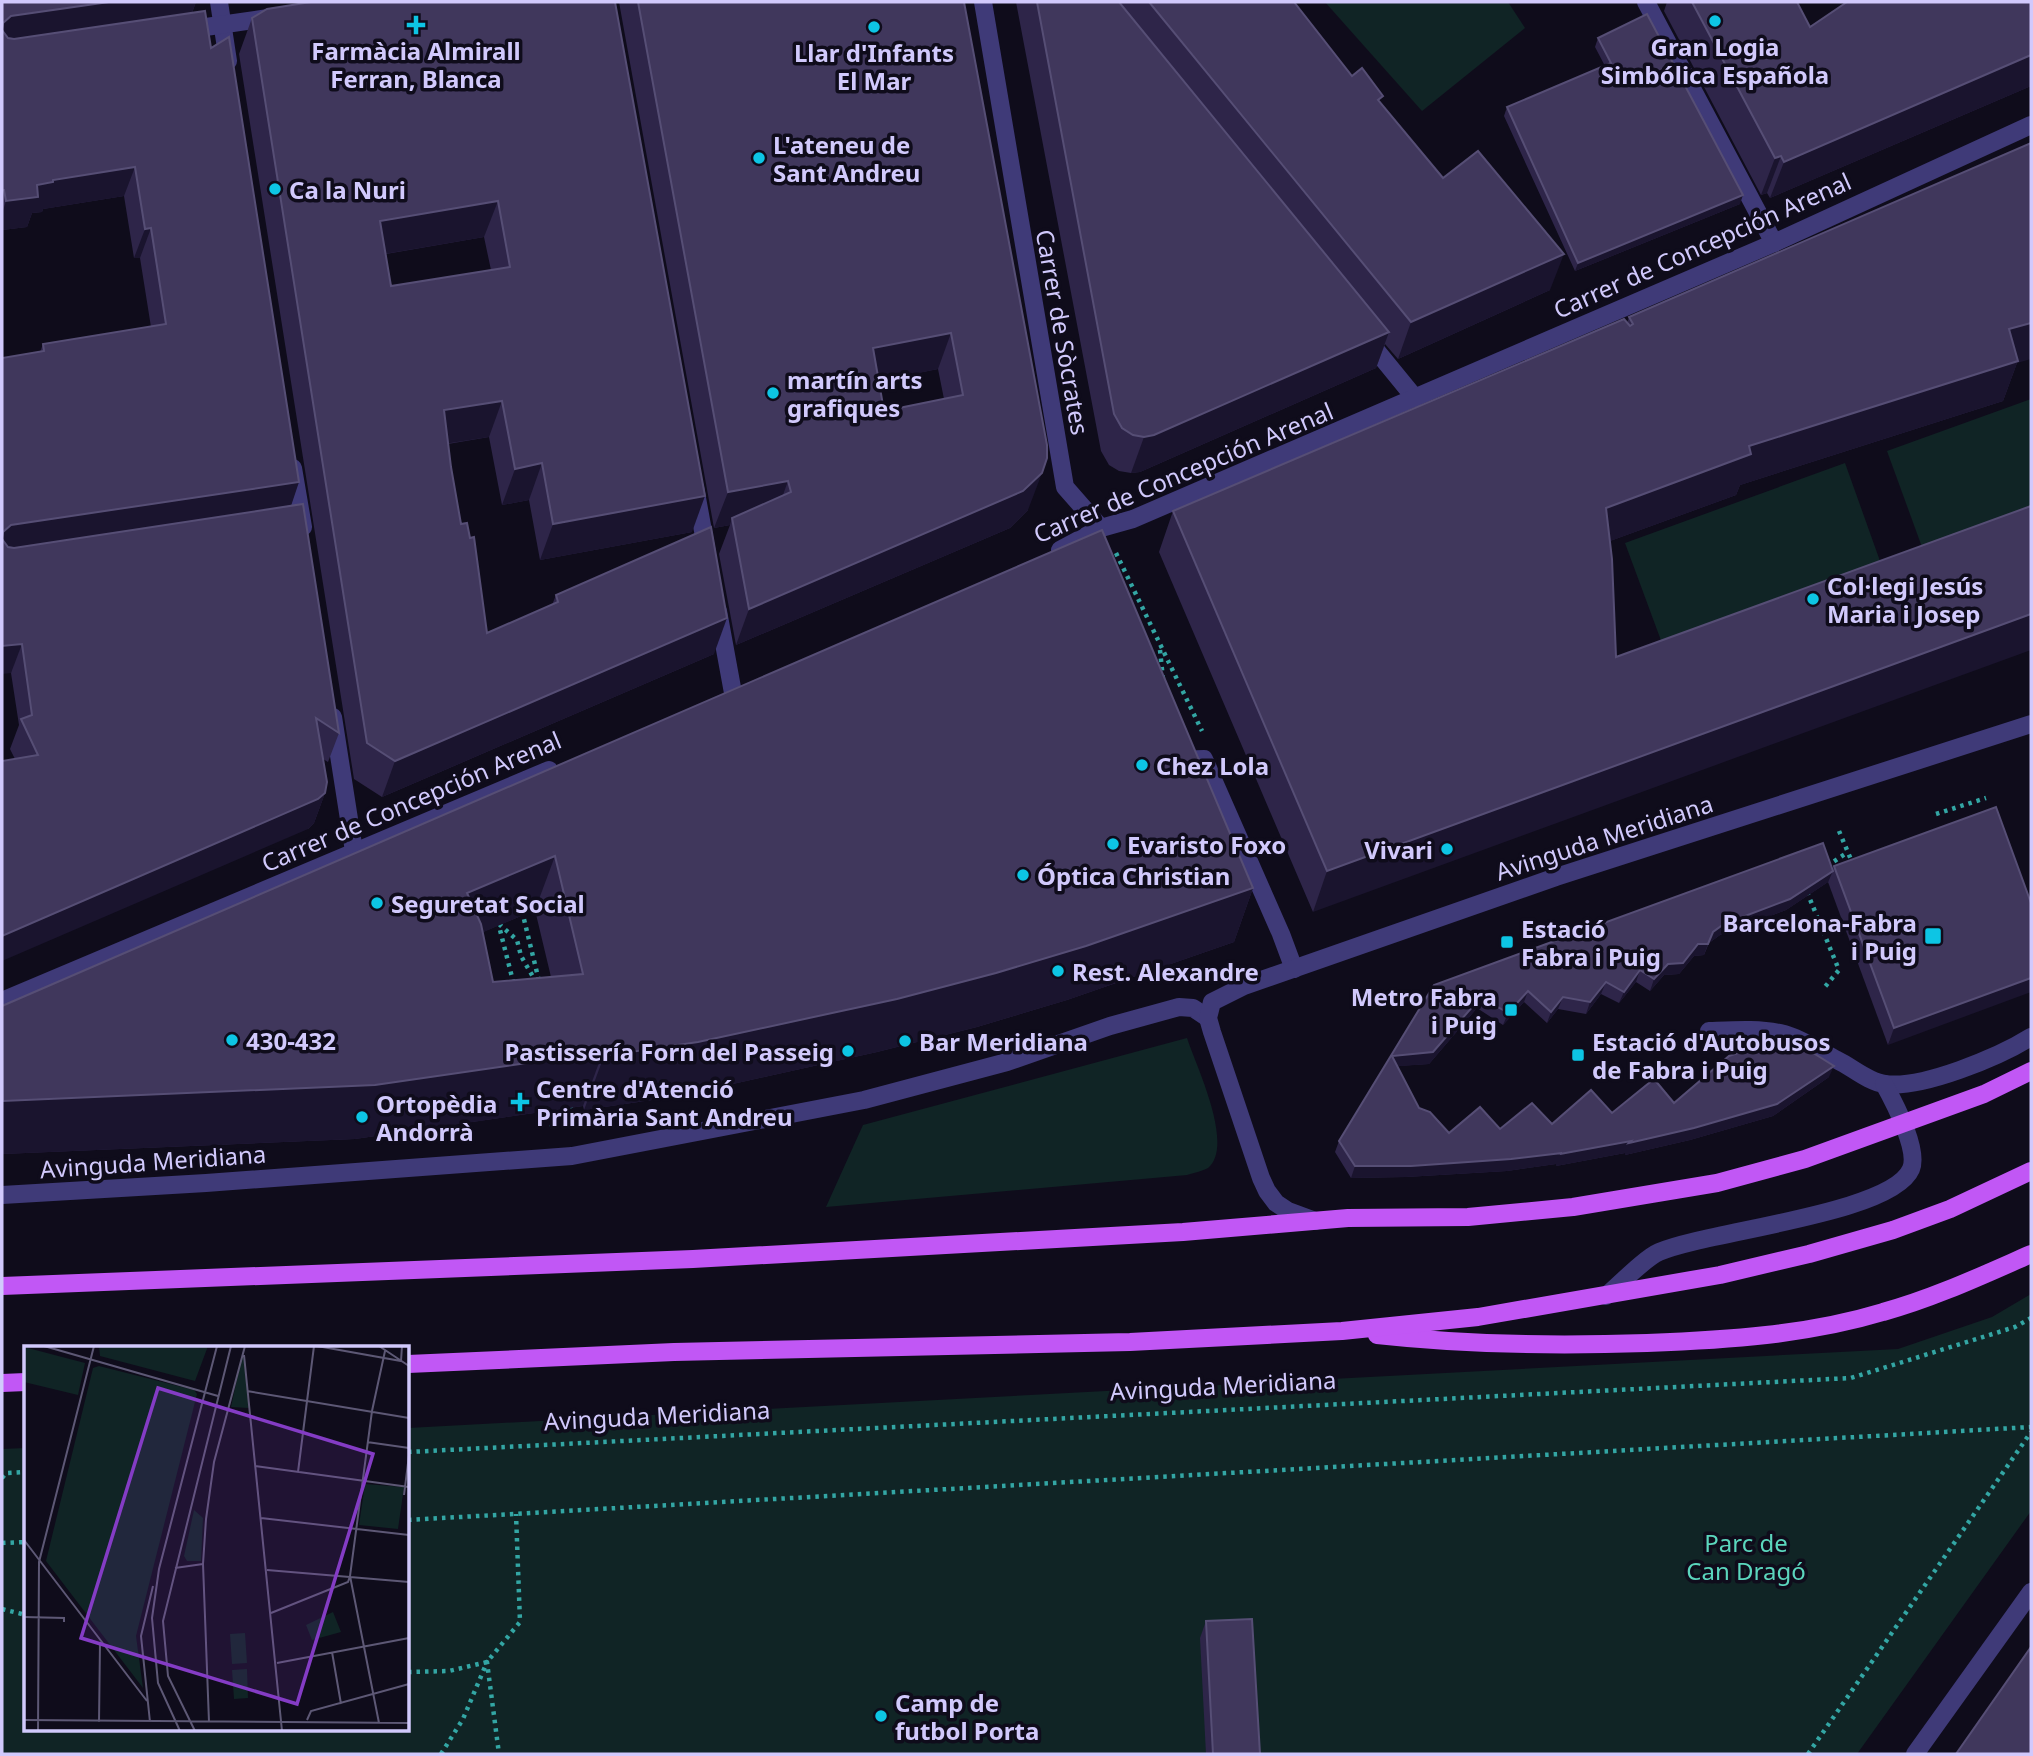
<svg xmlns="http://www.w3.org/2000/svg" width="2033" height="1756" font-family="'Noto Sans',sans-serif">
	<style>
		.green { fill: #102425 }
		.lines { fill: none; stroke-linecap: round; stroke-linejoin: round }
		.path { stroke: #33a6a4; stroke-width: 4.5; stroke-dasharray: 3.5 5; stroke-linecap: butt }
		.service { stroke: #3f3a78; stroke-width: 18 }
		.pedestrian { stroke: #3f3a78; stroke-width: 18 }
		.minor { stroke: #3f3a78; stroke-width: 18 }
		.primary { stroke: #c157f5; stroke-width: 18 }
		.wall { fill: #2e2549; fill-rule: evenodd }
		.shaded-wall { fill: #1a142e }
		.building { fill: #40375c; stroke: #564e75; stroke-width: 2; fill-rule: evenodd }
		.poi-dot { fill: #0dc5e4; stroke: #0f0c1b; stroke-width: 2.5 }
		.labels { text-anchor: middle; dominant-baseline: central; stroke-width: 7; stroke-linejoin: round; paint-order: stroke }
		.poi-label { font-size: 24px; font-weight: bold; fill: #d1c9fc; stroke: #0f0c1b; text-anchor: start }
		.street-label { font-size: 24px; fill: #d1c9fc; stroke: #0f0c1b }
		.park-label { font-size: 24px; fill: #5bd6bd; stroke: #0f0c1b }
		.inset-road { fill: none; stroke: #5d5875; stroke-width: 2 }
		.view { fill: #843cc5; fill-opacity: 0.15; stroke: #843cc5; stroke-width: 3.5 }
		.inset-edge { fill: none; stroke: #d1c9fc; stroke-width: 3.5 }
	</style>
	<rect width="100%" height="100%" fill="#0f0c1b"/>
	<g class="green">
		<polygon points="1325,2 1508,2 1525,28 1422,111"/>
		<polygon points="2031,399 2031,520 1926,558 1887,451"/>
		<polygon points="1845,463 1885,575 1666,654 1625,543"/>
		<path d="M1187,1038C1196,1066 1235,1145 1208,1168C1203,1171 1193,1173 1187,1175L826,1207L863,1125Z"/>
		<polygon points="2031,1294 2031,1511 1857,1754 2,1754 2,1449 26,1448 26,1730 408,1730 408,1428 1898,1349 1992,1317"/>
	</g>
	<g class="lines">
		<g class="path">
			<polyline points="1116,553 1202,731"/>
			<polyline points="1160,650 1163,679"/>
			<polyline points="1936,814 1986,798"/>
			<polyline points="1839,831 1852,862"/>
			<polyline points="1827,866 1848,852"/>
			<polyline points="1807,892 1839,970 1824,988"/>
			<polyline points="522,911 539,981"/>
			<polyline points="498,922 514,985"/>
			<polyline points="499,924 517,940 521,956 536,982"/>
			<polyline points="570,1105 576,1126"/>
			<polyline points="547,1108 553,1130"/>
			<polyline points="408,1452 1851,1378 2015,1327 2031,1318"/>
			<polyline points="2,1478 6,1473 26,1472"/>
			<polyline points="408,1520 2031,1427"/>
			<polyline points="2,1543 26,1542"/>
			<polyline points="2,1609 26,1615"/>
			<polyline points="408,1672 449,1671 487,1662 520,1622 516,1514"/>
			<polyline points="441,1754 463,1719 487,1662 499,1754"/>
			<polyline points="1808,1754 2031,1432"/>
		</g>
		<g class="service">
			<path d="M1709,1031C1734,1030 1760,1028 1784,1034C1802,1039 1820,1051 1837,1060C1852,1067 1868,1082 1885,1084C1922,1089 1999,1057 2031,1037"/>
			<path d="M1606,1296C1619,1285 1645,1258 1659,1252C1707,1231 1892,1214 1911,1169C1919,1150 1894,1102 1884,1084"/>
		</g>
		<polyline class="pedestrian" points="1177,760 1204,759 1281,934 1294,969"/>
		<g class="minor">
			<polyline points="219,2 228,61"/>
			<polyline points="983,2 1065,487 1101,528"/>
			<polyline points="1646,2 1774,243"/>
			<polyline points="185,30 275,17"/>
			<polyline points="1366,338 1415,398"/>
			<polyline points="293,468 303,527"/>
			<polyline points="695,487 707,553"/>
			<polyline points="1060,550 1101,528 1133,519 1774,243 2031,125"/>
			<polyline points="718,611 733,693"/>
			<polyline points="333,717 354,851"/>
			<polyline points="2,1001 549,770"/>
			<polyline points="2,1195 206,1183 572,1156 864,1100 1007,1062 1110,1026 1179,1007 1193,1008 1208,1018"/>
			<polyline points="1315,1221 1288,1211 1276,1203 1267,1191 1261,1178 1212,1032 1208,1018 1212,1002 1244,986 1556,877 2031,724"/>
			<polyline points="1915,1754 2031,1592"/>
		</g>
		<g class="primary">
			<polyline points="2,1286 693,1259 1183,1232 1348,1218 1468,1217 1573,1207 1717,1183 1805,1159 1984,1094 2031,1071"/>
			<path d="M1377,1335C1467,1345 1557,1346 1647,1343C1726,1340 1807,1335 1883,1312C1934,1298 1983,1275 2031,1254"/>
			<polyline points="408,1364 674,1352 1130,1342 1342,1331 1478,1317 1720,1275 1809,1254 1893,1230 1950,1209 2031,1171"/>
			<polyline points="2,1383 26,1382"/>
		</g>
	</g>
	<g class="wall">
		<polygon points="2,2 196,2 192,13 290,506 339,733 328,762 323,759 325,793 314,823 308,829 15,759 10,749 19,725 11,673 40,352 43,344 151,327 140,258 134,258 124,196 43,209 42,212 32,213 27,227 2,230"/>
		<path d="M615,2L692,532L540,560L529,500L502,505L489,437L448,444L451,467L461,524L487,633L552,605L556,595L714,654L382,797L354,779L239,54L252,18ZM484,237L491,270L391,286L386,254Z"/>
		<path d="M619,2H964L1028,510L1010,528L736,645L719,554L730,525L714,528ZM938,369L944,399L884,411L878,381Z"/>
		<polygon points="1016,2 1294,2 1352,76 1380,103 1443,178 1550,290 1398,359 1385,344 1376,368 1140,472 1131,473 1119,471 1109,465 1101,451"/>
		<polygon points="1667,2 1797,2 1810,27 2031,2 2031,86 1770,198 1767,193 1761,195 1664,11"/>
		<polygon points="1598,38 1740,204 1575,271 1504,116 1507,107 1605,66 1595,47"/>
		<polygon points="1629,317 2017,363 2003,401 1740,485 1736,495 1610,541 1313,912 1159,552 1173,511 1627,323"/>
		<path d="M1102,530L1253,888L1234,942L1067,1000L977,1027L877,1052L679,1096L584,1110L583,1106L355,1139L2,1154V1006ZM535,910L551,977L493,982L483,932Z"/>
		<polygon points="1996,807 1888,1045 1828,882 1834,866"/>
		<polygon points="1833,871 1828,882 1786,910 1720,935 1709,943 1704,955 1694,956 1679,974 1664,975 1650,991 1636,982 1619,1003 1601,994 1586,1014 1558,1009 1547,1023 1524,1002 1503,1025 1477,1008 1429,1064 1397,1066 1419,1108 1449,1133 1552,1124 1829,1077 1773,1116 1690,1140 1625,1155 1625,1153 1556,1166 1556,1164 1507,1171 1406,1177 1351,1178 1335,1152 1339,1141 1434,985"/>
		<polygon points="1206,1621 1260,1754 1206,1754 1200,1638"/>
	</g>
	<g class="shaded-wall">
		<polygon points="109,2 196,2 190,18 2,46 2,25 3,23 11,16"/>
		<polygon points="2031,55 2031,86 1770,198 1784,162"/>
		<polygon points="1781,156 1767,193 1761,195 1775,158"/>
		<polygon points="135,167 124,196 43,209 42,212 32,213 27,227 2,230 2,214 6,201 37,185 53,180"/>
		<polygon points="1743,195 1740,204 1575,271 1578,263"/>
		<polygon points="498,201 484,237 367,257 380,221"/>
		<polygon points="151,228 140,258 134,258 145,229"/>
		<polygon points="1564,254 1550,290 1398,359 1411,322"/>
		<polygon points="2031,323 2031,359 2017,363 2003,401 1740,485 1736,495 1591,548 1606,508 1749,446 2009,329"/>
		<polygon points="1389,332 1376,368 1140,472 1131,473 1144,437"/>
		<polygon points="951,333 938,369 859,385 873,348"/>
		<polygon points="502,401 489,437 431,446 444,410"/>
		<polygon points="542,463 529,500 502,505 515,469"/>
		<polygon points="1042,473 1028,510 1010,528 736,645 749,609"/>
		<polygon points="788,481 775,517 732,518 730,525 714,528 728,492"/>
		<polygon points="299,482 289,512 2,555 2,534 3,532 11,525"/>
		<polygon points="705,496 692,532 540,560 553,524"/>
		<polygon points="2031,614 2031,650 1313,912 1327,871"/>
		<polygon points="727,618 714,654 382,797 395,761"/>
		<polygon points="22,644 11,673 2,674 2,646"/>
		<polygon points="325,793 314,823 308,829 2,961 2,936"/>
		<polygon points="555,856 535,910 448,947 467,893"/>
		<polygon points="1833,871 1828,882 1786,910 1720,935 1709,943 1713,932 1724,924"/>
		<polygon points="1253,888 1234,942 1067,1000 977,1027 877,1052 679,1096 584,1110 604,1056"/>
		<polygon points="1698,944 1708,944 1704,955 1694,956 1679,974 1664,975 1650,991 1654,979 1668,964"/>
		<polygon points="1640,970 1636,982 1619,1003 1624,992"/>
		<polygon points="2031,978 2031,992 1888,1045 1894,1028"/>
		<polygon points="1606,982 1601,994 1586,1014 1590,1002"/>
		<polygon points="1528,991 1524,1002 1503,1025 1508,1013"/>
		<polygon points="1481,997 1477,1008 1429,1064 1387,1067 1392,1056"/>
		<polygon points="1563,997 1558,1009 1547,1023 1551,1012"/>
		<polygon points="603,1052 583,1106 355,1139 2,1154 3,1101"/>
		<polygon points="1834,1066 1829,1077 1773,1116 1690,1140 1625,1155 1625,1153 1556,1166 1556,1164 1507,1171 1406,1177 1351,1178 1355,1166 1411,1166"/>
	</g>
	<g class="building">
		<polygon points="2,2 109,2 11,16 3,23 2,29"/>
		<path d="M311,2H615L705,496L553,524L542,463L515,469L502,401L444,410L451,467L461,524L467,523L470,538L474,537L487,633L558,602L556,595L711,527L727,618L395,761L367,743L252,18L267,9ZM498,201L510,267L391,286L380,221Z"/>
		<path d="M638,2H964L1047,445V458L1042,473L1023,491L749,609L732,518L791,492L788,481L728,492ZM951,333L963,395L884,411L873,348Z"/>
		<polygon points="1037,2 1119,2 1389,332 1154,435 1144,437 1133,435 1122,428 1114,414"/>
		<polygon points="1149,2 1294,2 1352,76 1362,68 1383,96 1378,100 1443,178 1478,151 1564,254 1411,322"/>
		<polygon points="1692,2 1797,2 1810,27 1847,2 2031,2 2031,55 1784,162 1781,156 1775,158"/>
		<polygon points="205,11 211,48 229,37 299,482 11,525 3,532 2,538 2,358 44,351 43,344 166,324 151,228 145,229 135,167 53,180 53,182 37,185 38,197 6,201 4,190 2,190 2,30 8,38 14,39"/>
		<polygon points="1647,14 1743,195 1578,263 1507,107 1611,63 1598,38"/>
		<polygon points="2031,143 2031,323 2009,329 2018,361 1749,446 1751,454 1606,508 1612,559 1616,657 2031,506 2031,614 1327,871 1173,511 1624,319 1630,326 1633,324 1629,317"/>
		<polygon points="303,504 339,733 316,718 327,782 325,793 318,799 2,936 2,761 38,755 21,719 32,715 22,644 2,646 2,539 8,547 14,548"/>
		<path d="M1102,530L1253,888L1086,946L996,973L897,999L698,1042L604,1056L603,1052L375,1085L3,1101L2,1006ZM555,856L583,974L493,982L481,924L467,893Z"/>
		<polygon points="1996,807 2031,903 2031,978 1894,1028 1834,866"/>
		<polygon points="1823,843 1833,871 1790,899 1724,924 1713,932 1708,944 1698,944 1683,963 1668,964 1654,979 1640,970 1624,992 1606,982 1590,1002 1563,997 1551,1012 1528,991 1508,1013 1481,997 1433,1052 1392,1056 1419,1108 1430,1112 1449,1133 1480,1107 1500,1129 1532,1103 1552,1124 1591,1090 1612,1113 1654,1079 1674,1103 1729,1056 1761,1045 1796,1047 1810,1051 1834,1066 1777,1104 1694,1128 1629,1143 1631,1141 1560,1154 1562,1153 1511,1159 1411,1166 1355,1166 1339,1141 1434,985"/>
		<polygon points="1252,1619 1260,1754 1213,1754 1206,1621"/>
		<polygon points="2031,1647 2031,1754 1956,1754"/>
	</g>
	<g class="poi-dot">
		<circle cx="1715" cy="21" r="7"/>
		<path d="M412.5 14.5h7v7h7v7h-7v7h-7v-7h-7v-7h7z"/>
		<circle cx="874" cy="27" r="7"/>
		<circle cx="759" cy="158" r="7"/>
		<circle cx="275" cy="189" r="7"/>
		<circle cx="773" cy="393" r="7"/>
		<circle cx="1813" cy="599" r="7"/>
		<circle cx="1142" cy="765" r="7"/>
		<circle cx="1113" cy="844" r="7"/>
		<circle cx="1447" cy="849" r="7"/>
		<circle cx="1023" cy="875" r="7"/>
		<circle cx="377" cy="903" r="7"/>
		<rect x="1924" y="927" width="18" height="18" rx="3.5"/>
		<rect x="1500" y="935" width="14" height="14" rx="3.5"/>
		<circle cx="1058" cy="971" r="7"/>
		<rect x="1504" y="1003" width="14" height="14" rx="3.5"/>
		<circle cx="232" cy="1040" r="7"/>
		<circle cx="905" cy="1041" r="7"/>
		<circle cx="848" cy="1051" r="7"/>
		<rect x="1571" y="1048" width="14" height="14" rx="3.5"/>
		<path d="M516.5 1091.5h7v7h7v7h-7v7h-7v-7h-7v-7h7z"/>
		<circle cx="362" cy="1117" r="7"/>
		<circle cx="881" cy="1716" r="7"/>
	</g>
	<g class="labels">
		<g class="poi-label">
			<text x="1715" y="46" text-anchor="middle">Gran Logia<tspan x="1715" dy="28">Simbólica Española</tspan></text>
			<text x="416" y="50" text-anchor="middle">Farmàcia Almirall<tspan x="416" dy="28">Ferran, Blanca</tspan></text>
			<text x="874" y="52" text-anchor="middle">Llar d'Infants<tspan x="874" dy="28">El Mar</tspan></text>
			<text x="773" y="144">L'ateneu de<tspan x="773" dy="28">Sant Andreu</tspan></text>
			<text x="289" y="189">Ca la Nuri</text>
			<text x="787" y="379">martín arts<tspan x="787" dy="28">grafiques</tspan></text>
			<text x="1827" y="585">Col·legi Jesús<tspan x="1827" dy="28">Maria i Josep</tspan></text>
			<text x="1156" y="765">Chez Lola</text>
			<text x="1127" y="844">Evaristo Foxo</text>
			<text x="1433" y="849" text-anchor="end">Vivari</text>
			<text x="1037" y="875">Óptica Christian</text>
			<text x="391" y="903">Seguretat Social</text>
			<text x="1917" y="922" text-anchor="end">Barcelona-Fabra<tspan x="1917" dy="28">i Puig</tspan></text>
			<text x="1521" y="928">Estació<tspan x="1521" dy="28">Fabra i Puig</tspan></text>
			<text x="1072" y="971">Rest. Alexandre</text>
			<text x="1497" y="996" text-anchor="end">Metro Fabra<tspan x="1497" dy="28">i Puig</tspan></text>
			<text x="246" y="1040">430-432</text>
			<text x="919" y="1041">Bar Meridiana</text>
			<text x="1592" y="1041">Estació d'Autobusos<tspan x="1592" dy="28">de Fabra i Puig</tspan></text>
			<text x="834" y="1051" text-anchor="end">Pastissería Forn del Passeig</text>
			<text x="536" y="1088">Centre d'Atenció<tspan x="536" dy="28">Primària Sant Andreu</tspan></text>
			<text x="376" y="1103">Ortopèdia<tspan x="376" dy="28">Andorrà</tspan></text>
			<text x="895" y="1702">Camp de<tspan x="895" dy="28">futbol Porta</tspan></text>
		</g>
		<g class="street-label">
			<text transform="translate(1702 245) rotate(-24)">Carrer de Concepción Arenal</text>
			<text transform="translate(1063 332) rotate(80)">Carrer de Sòcrates</text>
			<text transform="translate(1183 472) rotate(-23)">Carrer de Concepción Arenal</text>
			<text transform="translate(411 801) rotate(-23)">Carrer de Concepción Arenal</text>
			<text transform="translate(1604 837) rotate(-18)">Avinguda Meridiana</text>
			<text transform="translate(153 1161) rotate(-4)">Avinguda Meridiana</text>
			<text transform="translate(1223 1385) rotate(-3)">Avinguda Meridiana</text>
			<text transform="translate(657 1415) rotate(-3)">Avinguda Meridiana</text>
		</g>
		<g class="park-label">
			<text x="1746" y="1542">Parc de<tspan x="1746" dy="28">Can Dragó</tspan></text>
		</g>
	</g>
	<g transform="translate(24 1346)">
		<rect width="385" height="385" fill="#0f0c1b"/>
		<path d="M75,0H184L171,35L76,10ZM0,1L61,17L54,49L0,36ZM219,5L225,62L207,61ZM75,20L170,44L173,48L112,290L119,342L22,215L69,22ZM341,138L380,141L374,183L335,179ZM170,164L179,172L177,215H163L160,210ZM309,266L317,286L288,294L282,279ZM221,287L223,317L208,318L206,288ZM223,323L224,352L210,353L208,324Z" fill="#102425"/>
		<path class="inset-road" d="M20,0L194,50M293,0L377,15L378,0M355,0L385,20M220,9L258,385M223,45L385,72M343,96L385,102M231,120L385,141M274,126L290,0M380,149L385,109M237,172L385,189M0,194L123,355M151,222L179,218M243,224L385,236M247,267L324,236L326,230M0,271L40,272V276M308,306L317,358M253,317L385,292M0,374L385,377M283,374L287,365L385,338M75,376L76,296M126,376L117,290L129,240M185,376L179,218L182,173L190,116L221,0M355,377L326,230L348,65L361,5M14,385L15,216L70,0M156,385L134,337L128,272L135,223L193,0M171,385L144,330L139,275L207,0"/>
		<path class="view" d="M134,42L349,108L273,358L57,292Z"/>
		<rect width="385" height="385" class="inset-edge"/>
	</g>
	<rect width="2033" height="1756" fill="none" stroke="#d1c9fc" stroke-width="7"/>
</svg>
